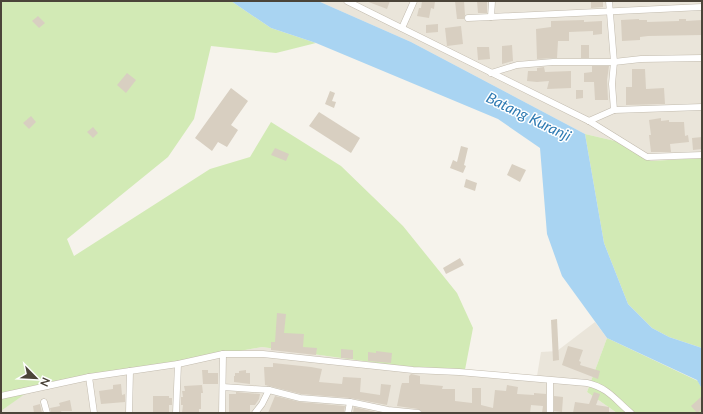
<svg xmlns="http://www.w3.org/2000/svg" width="703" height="414" font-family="Lato,sans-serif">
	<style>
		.residential { fill: #eae5da }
		.green { fill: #d2eab5 }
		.water { fill: #a9d4f2 }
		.building { fill: #d8cfc1 }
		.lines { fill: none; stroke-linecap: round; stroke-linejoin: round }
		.minor-casing { stroke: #c2bbae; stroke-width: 7 }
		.minor { stroke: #fff; stroke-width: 6 }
		.labels { text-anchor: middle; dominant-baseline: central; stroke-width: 3; stroke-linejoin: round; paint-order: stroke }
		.water-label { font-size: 15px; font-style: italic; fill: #2e7ab2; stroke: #fff }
	</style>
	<rect width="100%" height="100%" fill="#f6f3ec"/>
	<g class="residential">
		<polygon points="318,1 702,1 702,158 651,161 615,141 585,134 411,42"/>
		<polygon points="595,322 607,338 587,392 617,413 1,413 1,411 31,389 262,347 464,375 537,376 541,352 557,351"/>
	</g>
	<g class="green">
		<polygon points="1,1 231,1 271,28 316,43 276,53 211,46 194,119 168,157 67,239 74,256 210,169 250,157 271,122 341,166 403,226 457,293 473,328 464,375 262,347 32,389 1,411"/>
		<polygon points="585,134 615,141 651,161 702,158 702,348 669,337 652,328 628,304 604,243"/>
		<polygon points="607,338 698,381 702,389 702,413 617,413 587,392"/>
	</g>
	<polygon class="water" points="231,1 318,1 411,42 585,134 604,243 628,304 652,328 669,337 702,348 702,389 697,380 607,338 562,276 547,234 540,148 498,119 316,43 271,28"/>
	<g class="building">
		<polygon points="366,1 390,1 387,9"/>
		<polygon points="422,1 435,1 434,9 431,8 429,18 417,16 419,8 421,8"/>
		<polygon points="455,1 464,1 465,15 464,19 457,19"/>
		<polygon points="477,1 487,1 487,13 478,13"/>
		<polygon points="591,1 603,2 603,7 591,8"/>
		<polygon points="38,16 45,23 39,28 32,21"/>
		<polygon points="639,19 639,20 647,20 647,22 679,21 679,19 686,19 686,21 702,20 702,35 648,36 640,37 640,40 622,41 621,20"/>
		<polygon points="584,20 584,22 602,21 602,34 593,35 593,31 569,32 569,41 558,41 557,58 537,59 536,29 551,27 551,21"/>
		<polygon points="438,24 438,32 426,33 426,25"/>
		<polygon points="461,26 463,44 447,46 445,28"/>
		<polygon points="512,45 513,61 502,64 502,46"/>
		<rect x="581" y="45" width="8" height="13"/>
		<polygon points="477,47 489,47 490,59 478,60"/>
		<polygon points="592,66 609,66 607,80 608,100 595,100 594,82 584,82 584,73 592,72"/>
		<polygon points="544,67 545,72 571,71 571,88 547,89 549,81 537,82 527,81 528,71 537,71 537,68"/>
		<polygon points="632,69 645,69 646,89 664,88 665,104 626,105 626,87 632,87"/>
		<polygon points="127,73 136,80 126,93 117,85"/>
		<polygon points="231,88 248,101 231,125 238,130 227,147 218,142 212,151 195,138"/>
		<polygon points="576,90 583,90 583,98 576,99"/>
		<polygon points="330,91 335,93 332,101 336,102 334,108 325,104"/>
		<polygon points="319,112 360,138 351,153 309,126"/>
		<polygon points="31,116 36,122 29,129 23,123"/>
		<polygon points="661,118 661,121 669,120 669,122 684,122 685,136 688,135 689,142 670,144 671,152 651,152 649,135 651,135 649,120"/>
		<polygon points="93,127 98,133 93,138 87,132"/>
		<polygon points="702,137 702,149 693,150 692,138"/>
		<polygon points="461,146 468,148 464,165 466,166 463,173 450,168 453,160 457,162"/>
		<polygon points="275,148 289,154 286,161 271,155"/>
		<polygon points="512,164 526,170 520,182 507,175"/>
		<polygon points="466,179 477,183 475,191 464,187"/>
		<polygon points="460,258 464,265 446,274 443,268"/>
		<polygon points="277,313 286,314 284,333 304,334 303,347 317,348 316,355 271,350 271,342 275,342"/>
		<polygon points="557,319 559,360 553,361 551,320"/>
		<polygon points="568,346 583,350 579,361 581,362 580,365 600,371 598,379 562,365"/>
		<polygon points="341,349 353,350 353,359 341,358"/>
		<polygon points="376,351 392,353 391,363 368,361 368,352 376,353"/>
		<polygon points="273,363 311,367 322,369 319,382 342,384 343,377 361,378 360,392 380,395 381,384 391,385 387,405 350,398 301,394 265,385 264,367 273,367"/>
		<polygon points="202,370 208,370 208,373 218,373 218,384 203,384"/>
		<polygon points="246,370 246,373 250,373 250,384 234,382 234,376 235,376 235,373 239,373 239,371"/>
		<polygon points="411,374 420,376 420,384 443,386 442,389 455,389 455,401 472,403 472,388 481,388 481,405 493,408 495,390 506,391 507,385 518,387 517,394 534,395 534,393 546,394 546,413 542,413 543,406 531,405 530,413 452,413 446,412 445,413 434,412 434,413 429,413 422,412 418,409 397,406 401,386 402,383 409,383 409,376"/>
		<polygon points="121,384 122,395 125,394 125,402 101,404 99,391 113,389 113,385"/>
		<polygon points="202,385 203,393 201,393 201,409 199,409 199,413 182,413 183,405 181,405 181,397 183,397 182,391 185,391 184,386"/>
		<polygon points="236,392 260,394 259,399 255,405 250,405 250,413 229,413 229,394 236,394"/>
		<polygon points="594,392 600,394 596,405 609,407 609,413 573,413 575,402 589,404"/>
		<polygon points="153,396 169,396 169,398 172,398 172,405 169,405 169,413 153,413"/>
		<polygon points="275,396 300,402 345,406 344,413 268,413"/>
		<polygon points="554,396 563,397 562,412 554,411"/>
		<polygon points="702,396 702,409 697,413 691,406"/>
		<polygon points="70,400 72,411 61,411 62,413 51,413 50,408 60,406 59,403"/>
		<polygon points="40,404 42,413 34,413 33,406"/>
		<polygon points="354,407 380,413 353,413"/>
	</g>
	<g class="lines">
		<g class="minor-casing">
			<g id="minor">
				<polyline points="347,1 589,121 647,157 702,155"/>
				<polyline points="492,1 491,17 702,7"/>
				<polyline points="609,1 614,62 612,84 614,110"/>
				<polyline points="468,18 491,17"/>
				<polyline points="402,28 414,1"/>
				<polyline points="491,73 517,65 553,62 614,62 641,59 702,58"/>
				<polyline points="589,121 614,110 702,107"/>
				<polyline points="89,377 94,413"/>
				<polyline points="550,381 550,413"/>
				<polyline points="223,387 269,390 300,398 350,402 388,410 418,413"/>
				<path d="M1,396L89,377L178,364L223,354H263L413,370L459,372L587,383C609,388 615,400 631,413"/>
				<polyline points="44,402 47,413"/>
				<polyline points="129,413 130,371"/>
				<polyline points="176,413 178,364"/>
				<polyline points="222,413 223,354"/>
				<polyline points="255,413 262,404 269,390"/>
				<polyline points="348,413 350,402"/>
			</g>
		</g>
		<use href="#minor" class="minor"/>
	</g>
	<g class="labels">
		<g class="water-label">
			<text transform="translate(529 116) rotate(26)">Batang Kuranji</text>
		</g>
	</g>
	<rect width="703" height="414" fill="none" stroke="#4b4439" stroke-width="4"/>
	<g transform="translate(36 378) rotate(114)" stroke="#ffffff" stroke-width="3" paint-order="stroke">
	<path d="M0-3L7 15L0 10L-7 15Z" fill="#4b4439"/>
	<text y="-6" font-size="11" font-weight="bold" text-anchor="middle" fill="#4b4439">N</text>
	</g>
</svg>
